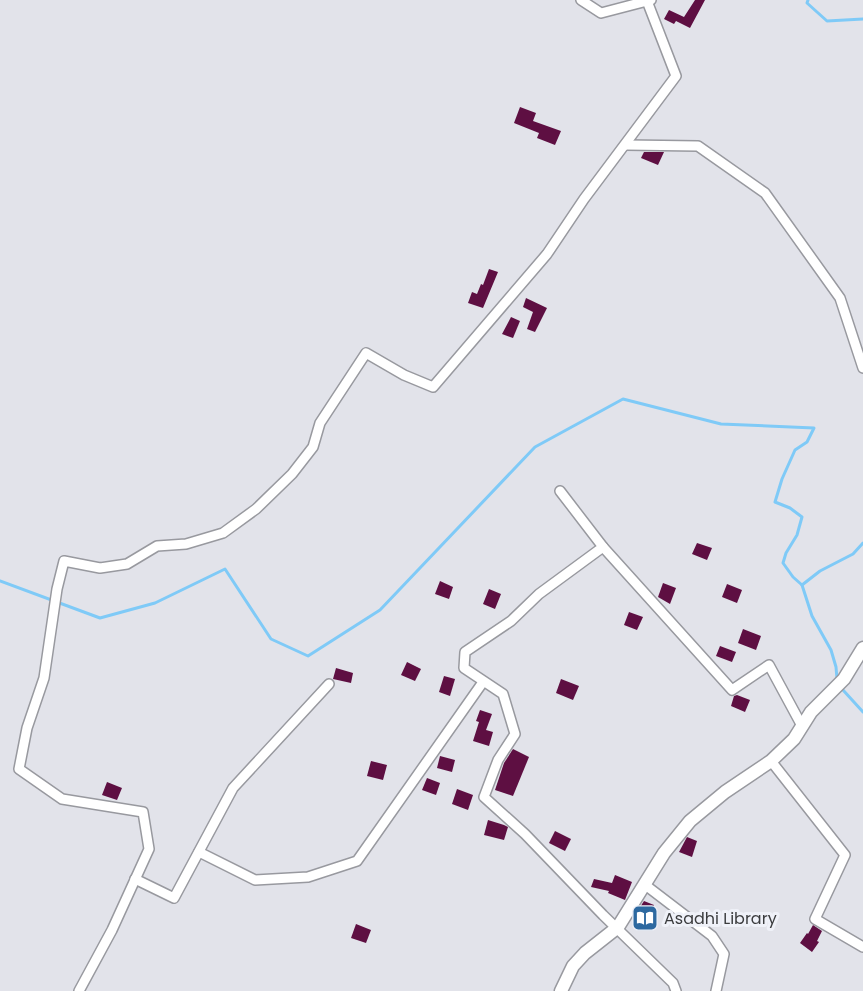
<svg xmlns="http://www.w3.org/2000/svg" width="863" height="991" font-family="Poppins,sans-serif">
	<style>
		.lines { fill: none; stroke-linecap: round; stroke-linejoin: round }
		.stream { stroke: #7fcaf7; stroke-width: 3 }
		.building { fill: #5e0f42 }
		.minor-casing { stroke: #98999f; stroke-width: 12 }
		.tertiary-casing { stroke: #98999f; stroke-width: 15 }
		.minor { stroke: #fff; stroke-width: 9 }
		.tertiary { stroke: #fff; stroke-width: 12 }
		.labels { text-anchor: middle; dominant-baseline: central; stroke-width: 6; stroke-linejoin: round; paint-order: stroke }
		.poi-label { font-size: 16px; fill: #3b3c3e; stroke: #eff1f8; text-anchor: start }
	</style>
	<rect width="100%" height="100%" fill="#e2e3ea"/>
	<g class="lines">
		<g class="stream">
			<polyline points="808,0 807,3 827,21 863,19"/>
			<polyline points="0,581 100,618 155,603 225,569 271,639 308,656 380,610 535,447 623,399 721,424 814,428 807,442 795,450 782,479 775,502 790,508 802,517 797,535 786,553 783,563 793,577 802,585 812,616 831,650 836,667 837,679"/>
			<polyline points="802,585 820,571 853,554 863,543"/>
			<polyline points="843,690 863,712"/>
		</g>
	</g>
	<g class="building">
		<polygon points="695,0 705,0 690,28 676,21 674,24 664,19 669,10 684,17"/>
		<polygon points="520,107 536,113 533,121 561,131 555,145 537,138 539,133 514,123"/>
		<polygon points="644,152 664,152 658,165 641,158"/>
		<polygon points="489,269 498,272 483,308 468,303 472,292 477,294 481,284 483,285"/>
		<polygon points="526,298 547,308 535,332 527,329 533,312 523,307"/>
		<polygon points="511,317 520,321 513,338 502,334"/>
		<polygon points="697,543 712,548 707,560 692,554"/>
		<polygon points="440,581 453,587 449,599 435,594"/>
		<polygon points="663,583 676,588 670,604 658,597"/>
		<polygon points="727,584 742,590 737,603 722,597"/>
		<polygon points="489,589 501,594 495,609 483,604"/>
		<polygon points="629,612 643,617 637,630 624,625"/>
		<polygon points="743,629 761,636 756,650 738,643"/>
		<polygon points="720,646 736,652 732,662 716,656"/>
		<polygon points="407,662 421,669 415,681 401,675"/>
		<polygon points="336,668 353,673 351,683 333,679"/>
		<polygon points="444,676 455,679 450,696 439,692"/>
		<polygon points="561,679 579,686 573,700 556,693"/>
		<polygon points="737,695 750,700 745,712 731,706 734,696"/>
		<polygon points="480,710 492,714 486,730 493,732 489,746 473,741 479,722 476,721"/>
		<polygon points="513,749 529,757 513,796 495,790 504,763"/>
		<polygon points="440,756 455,760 452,772 437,768"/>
		<polygon points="371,761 387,765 383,780 367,776"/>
		<polygon points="427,778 440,783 436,795 422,790"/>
		<polygon points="107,782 122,788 117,800 102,795"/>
		<polygon points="457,789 473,795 468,810 452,804"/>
		<polygon points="488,820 504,825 508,827 504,840 484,835"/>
		<polygon points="555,831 571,839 565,851 549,843"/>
		<polygon points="687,837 697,841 692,857 679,852"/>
		<polygon points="615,875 632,882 625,900 608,893 609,891 591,887 594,879 612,883"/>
		<polygon points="644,901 654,905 647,920 635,915"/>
		<polygon points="356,924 371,930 366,943 351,938"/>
		<polygon points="813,925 822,931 817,941 819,942 812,952 800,943 807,933 808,934"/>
	</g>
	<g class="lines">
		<g class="minor-casing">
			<g id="minor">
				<polyline points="581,0 601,13 651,0"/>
				<polyline points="626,145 698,146 765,193 840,298 863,368"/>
				<polyline points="560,491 603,547 539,594 511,621 465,652 464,668 503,694 515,734 498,760 484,797 525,834 603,915 673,983 676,991"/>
				<polyline points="603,547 732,690 769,665 802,726"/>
				<polyline points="771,761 845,855 815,919 863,947"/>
				<polyline points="199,852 255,880 308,877 357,861 483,682"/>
				<polyline points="135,879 174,898 233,788 329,684"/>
				<polyline points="644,884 712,936 724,954 716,991"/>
				<polyline points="79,991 112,930 149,849 143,812 62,799 19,769 27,728 44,678 57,589 64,561 100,568 127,564 157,546 186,544 223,533 256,509 292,474 313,447 320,423 366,353 404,375 433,387 547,254 584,199 676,76 647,1"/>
			</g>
		</g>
		<g class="tertiary-casing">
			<polyline id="tertiary" points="561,991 573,966 585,953 618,927 664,853 690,821 725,792 771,761 794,739 811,712 844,679 863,648"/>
		</g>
		<use href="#minor" class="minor"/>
		<use href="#tertiary" class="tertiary"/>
	</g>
	<defs>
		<g id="library-square" transform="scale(1.35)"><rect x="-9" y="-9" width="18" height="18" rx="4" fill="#2d69a0" stroke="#eff1f8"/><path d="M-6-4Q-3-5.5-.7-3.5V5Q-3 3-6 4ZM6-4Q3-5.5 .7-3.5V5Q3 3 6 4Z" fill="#fff"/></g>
	</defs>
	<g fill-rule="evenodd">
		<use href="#library-square" x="645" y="918"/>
	</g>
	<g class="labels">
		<g class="poi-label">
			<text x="664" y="918">Asadhi Library</text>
		</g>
	</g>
</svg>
